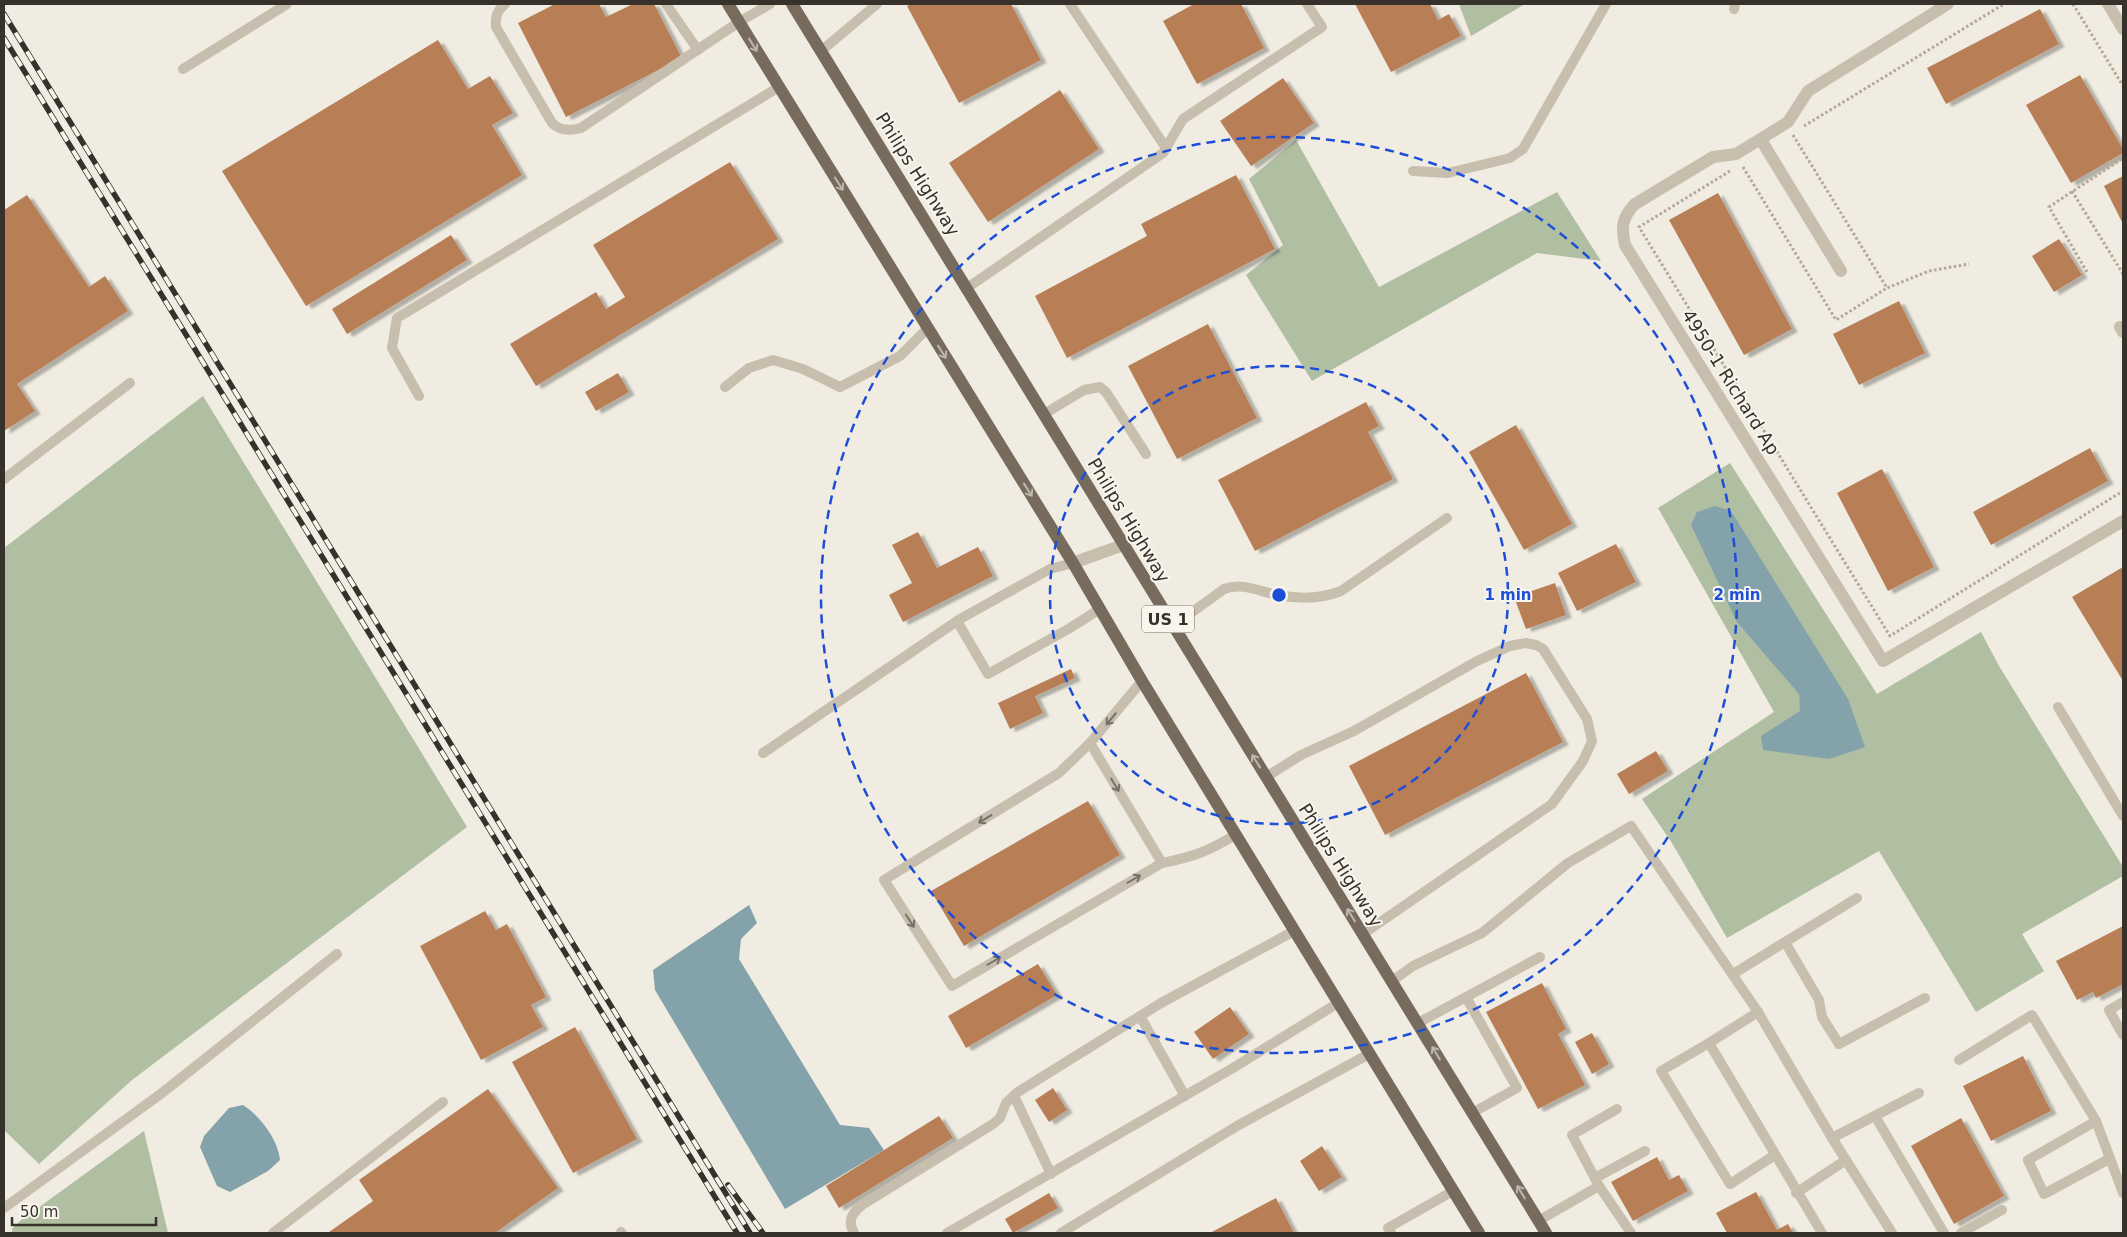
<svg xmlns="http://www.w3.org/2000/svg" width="2127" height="1237" font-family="'DejaVu Sans',sans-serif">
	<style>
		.green { fill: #b0bea2; fill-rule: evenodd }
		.water { fill: #83a2aa }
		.building { fill: #b87f57; filter: url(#shadow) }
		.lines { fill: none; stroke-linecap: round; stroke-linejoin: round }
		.path { stroke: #b3a898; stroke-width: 3; stroke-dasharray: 2.5 2.5; stroke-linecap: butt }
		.service { stroke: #c7beae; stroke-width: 10 }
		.minor { stroke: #c7beae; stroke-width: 12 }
		.primary { stroke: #776b5e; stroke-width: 12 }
		.rail-casing { stroke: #37312b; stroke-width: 5.5 }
		.rail { stroke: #f8f5ed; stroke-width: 4; stroke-dasharray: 11; stroke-linecap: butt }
		.oneway { stroke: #beb7ad }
		.oneway2 { stroke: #787066 }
		.ring { fill: none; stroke: #1d4ed8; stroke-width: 2.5; stroke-dasharray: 9 6 }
		.labels { text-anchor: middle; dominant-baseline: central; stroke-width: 4; stroke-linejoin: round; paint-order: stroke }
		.shield { fill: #f8f5ed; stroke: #716c65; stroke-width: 1 }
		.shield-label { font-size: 16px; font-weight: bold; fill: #37312b }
		.street-label { font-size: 18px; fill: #37312b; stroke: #f8f5ed }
		.centre { fill: #1d4ed8; stroke: #f8f5ed; stroke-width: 2.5 }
		.ring-label { font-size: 15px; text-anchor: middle; font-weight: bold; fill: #1d4ed8; stroke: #f8f5ed; stroke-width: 4; stroke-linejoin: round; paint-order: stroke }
	</style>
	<defs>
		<filter id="shadow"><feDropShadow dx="5.5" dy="3" stdDeviation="1" flood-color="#0004"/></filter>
	</defs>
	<rect width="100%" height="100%" fill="#f0ece1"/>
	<g class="green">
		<polygon points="1459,4 1525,4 1471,36"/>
		<polygon points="1296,140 1379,287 1557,192 1601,261 1537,253 1312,381 1246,275 1283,245 1249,179"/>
		<polygon points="203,396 467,827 132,1080 39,1164 4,1130 4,548"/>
		<path d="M1730,463L1877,694L1981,632L1999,666L2123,867V876L2022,934L2044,971L1976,1012L1879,851L1727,938L1672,843L1642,799L1774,712L1658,508ZM1799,695L1829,759L1762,736L1801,711Z"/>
		<polygon points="144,1131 168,1233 12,1233 12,1229 20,1221"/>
	</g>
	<g class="water">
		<polygon points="1715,506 1731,511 1848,699 1865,747 1829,759 1763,750 1761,736 1800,711 1799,694 1737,622 1691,525 1697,512"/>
		<polygon points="749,905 757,923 741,939 739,959 840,1125 869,1128 884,1150 785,1209 655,990 653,970"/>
		<path d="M243,1105C260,1116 278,1139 280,1160L268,1171L230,1192L217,1186L200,1147L204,1136L229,1108Z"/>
	</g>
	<g class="building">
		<polygon points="555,4 599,4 606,17 633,4 654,4 682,58 566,117 518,23"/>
		<polygon points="911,4 1011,4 1041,60 959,103 907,6"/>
		<polygon points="1194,4 1241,4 1264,48 1197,84 1163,21"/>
		<polygon points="1355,4 1430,4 1438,20 1449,14 1461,36 1391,72"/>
		<polygon points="2040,9 2059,44 1946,104 1927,68"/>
		<polygon points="438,40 468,89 490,76 513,113 492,125 522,175 306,306 222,171"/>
		<polygon points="2080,75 2123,149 2123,153 2071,183 2026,105"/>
		<polygon points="1283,78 1314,123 1251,166 1220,121"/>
		<polygon points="1060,90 1099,149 988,222 949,163"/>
		<polygon points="730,162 778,239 536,386 510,344 596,292 606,309 625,297 593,245"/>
		<polygon points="1236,175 1275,249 1067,358 1035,296 1147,236 1141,224"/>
		<polygon points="2123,176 2123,224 2104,186"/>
		<polygon points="1718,193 1792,329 1744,355 1669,220"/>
		<polygon points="27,195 89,287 105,276 128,311 17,384 35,411 4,431 4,210"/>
		<polygon points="451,235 467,260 347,334 332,309"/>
		<polygon points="2059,239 2082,275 2054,292 2032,256"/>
		<polygon points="1899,301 1925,353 1859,385 1833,334"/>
		<polygon points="1208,324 1257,418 1177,459 1128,366"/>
		<polygon points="618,373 629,392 596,411 585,392"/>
		<polygon points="1366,402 1379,426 1368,432 1393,479 1255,551 1218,480"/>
		<polygon points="1516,425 1572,524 1524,550 1469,452"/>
		<polygon points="2090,448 2108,481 1991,545 1973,512"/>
		<polygon points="1882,469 1934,567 1888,591 1837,493"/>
		<polygon points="918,532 937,568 978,547 993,576 903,622 889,595 912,583 892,545"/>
		<polygon points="1616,544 1636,582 1577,611 1558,573"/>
		<polygon points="2123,567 2123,681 2072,597"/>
		<polygon points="1555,583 1566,615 1526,629 1514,597"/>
		<polygon points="1071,669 1075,678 1035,696 1043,713 1010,729 998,703"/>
		<polygon points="1526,673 1563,742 1385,835 1349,766"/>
		<polygon points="1656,751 1668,771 1629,794 1617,774"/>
		<polygon points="1088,801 1120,855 964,946 931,891"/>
		<polygon points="485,911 496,930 507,924 546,997 531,1005 543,1027 481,1060 420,946"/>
		<polygon points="2123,926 2123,984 2096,998 2093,992 2077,1000 2056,961"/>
		<polygon points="1038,964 1057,995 966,1048 948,1016"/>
		<polygon points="1542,983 1566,1029 1558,1034 1585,1085 1538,1109 1486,1012"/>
		<polygon points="1230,1007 1249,1034 1213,1059 1194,1032"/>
		<polygon points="575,1027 637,1139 573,1173 512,1062"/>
		<polygon points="1592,1033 1609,1064 1592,1074 1575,1042"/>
		<polygon points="2023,1056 2051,1111 1991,1141 1963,1086"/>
		<polygon points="1053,1088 1067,1110 1049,1122 1035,1100"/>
		<polygon points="488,1089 558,1188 495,1233 330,1233 329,1232 373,1201 359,1180"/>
		<polygon points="939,1116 953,1138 839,1208 826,1186"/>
		<polygon points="1961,1118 2004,1196 1954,1224 1911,1146"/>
		<polygon points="1322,1146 1342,1177 1319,1191 1300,1161"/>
		<polygon points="1657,1157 1669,1180 1679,1175 1688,1191 1633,1221 1611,1182"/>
		<polygon points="1756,1192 1777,1230 1788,1224 1793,1233 1727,1233 1716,1213"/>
		<polygon points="1049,1193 1058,1208 1013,1233 1005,1219"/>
		<polygon points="1276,1198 1294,1233 1210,1233"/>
	</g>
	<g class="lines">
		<g class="path">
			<polyline points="2073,4 2123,86"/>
			<polyline points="1804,126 2004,4"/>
			<polyline points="1793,135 1887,288 1929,271 1969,264"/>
			<polyline points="1743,167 1836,320 1887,288"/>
			<polyline points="1730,171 1639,227 1890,636 2123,491"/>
			<polyline points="2072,191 2123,274"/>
			<polyline points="2087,272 2049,207 2123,158"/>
		</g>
		<g class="service">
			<path d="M505,4C497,11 495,16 496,27L552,123C560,131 570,131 581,128L739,22L770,4"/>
			<polyline points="666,4 698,50"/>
			<polyline points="1070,4 1166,148"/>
			<polyline points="1734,9 1735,4"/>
			<polyline points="821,51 877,4"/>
			<polyline points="183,69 287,4"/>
			<polyline points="1413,171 1448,173 1510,158 1523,149 1606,4"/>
			<polyline points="967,288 1163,153 1183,119 1322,27 1307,4"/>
			<polyline points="725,387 749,368 773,360 803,369 840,387 900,356 928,328"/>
			<polyline points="419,396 392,348 397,318 779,87"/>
			<polyline points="1044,414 1084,390 1100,387 1106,392 1146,454"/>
			<polyline points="4,479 130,383"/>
			<polyline points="957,621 988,674 1070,628 1100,609"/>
			<path d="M1173,626L1224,589C1243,582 1260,592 1278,595C1299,599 1321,599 1341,591L1447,518"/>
			<path d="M1142,681L1090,743L1059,773L884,880L952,986L1162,863C1193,857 1209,851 1235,835"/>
			<polyline points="2058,707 2123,816"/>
			<polyline points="1090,743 1162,863"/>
			<polyline points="763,753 960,619 1050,569 1073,563"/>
			<polyline points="1266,777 1301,755 1354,731 1477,661 1510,646 1526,643 1536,645 1543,649 1587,719 1592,741 1583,761 1552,804 1363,934"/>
			<polyline points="1785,942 1819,1000 1822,1017 1839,1044 1925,998"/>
			<polyline points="1733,974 1857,898"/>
			<polyline points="1392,981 1413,966 1482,933 1568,863 1631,826 1758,1012 1709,1043 1822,1233"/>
			<polyline points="1466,997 1517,1088 1472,1113"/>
			<polyline points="2123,1002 2109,1010 2123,1035"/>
			<polyline points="1758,1012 1832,1138 1892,1233"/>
			<polyline points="1140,1016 1185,1096"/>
			<polyline points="1418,1023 1540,957"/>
			<polyline points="1709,1043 1661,1071 1730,1184 1775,1155"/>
			<polyline points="1959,1060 2032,1015 2096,1121 2123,1193"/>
			<polyline points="1014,1096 1051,1174"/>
			<polyline points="1875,1116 1944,1233"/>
			<polyline points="2096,1121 2028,1160 2044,1194 2109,1159"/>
			<polyline points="1832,1138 1919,1093"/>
			<polyline points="1595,1178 1645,1151"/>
			<polyline points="1599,1186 1572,1135 1617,1109"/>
			<polyline points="1796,1193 1846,1160"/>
			<polyline points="4,1208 162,1093 337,954"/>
			<polyline points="1538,1221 1599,1186 1631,1233"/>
			<polyline points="621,1232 622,1233"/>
			<polyline points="273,1233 443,1102"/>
			<path d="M854,1233C847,1221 852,1213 862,1205L993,1124L1000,1118L1006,1103L1018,1092L1161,1003L1294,931"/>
			<polyline points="947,1233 1233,1068 1338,1003"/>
			<polyline points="1061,1233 1237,1126 1369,1054"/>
			<polyline points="1391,1233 1388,1228 1453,1191"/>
			<polyline points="1961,1233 2002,1210"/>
		</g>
		<g class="minor">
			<path d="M1948,4L1808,91L1788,122L1736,154L1713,157L1635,204C1622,217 1621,228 1625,245L1883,661L2123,521"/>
			<polyline points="2108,4 2123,29"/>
			<polyline points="1761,140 1841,271"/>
			<polyline points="2120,327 2123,332"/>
			<polyline points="1073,563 1123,545"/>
		</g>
		<g class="primary">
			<polyline points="728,4 1073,563 1142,681 1479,1233"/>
			<polyline points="792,4 1546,1233"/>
		</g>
		<g class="rail-casing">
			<g id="rail">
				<polyline points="4,14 750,1233"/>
				<polyline points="4,38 737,1233"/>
				<polyline points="728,1185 763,1233"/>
			</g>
		</g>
		<use href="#rail" class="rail"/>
	</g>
	<defs><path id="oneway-shaft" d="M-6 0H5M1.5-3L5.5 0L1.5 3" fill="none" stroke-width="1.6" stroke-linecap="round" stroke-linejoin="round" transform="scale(1.25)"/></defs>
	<g class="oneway">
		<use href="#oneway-shaft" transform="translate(753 45) rotate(58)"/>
		<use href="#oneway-shaft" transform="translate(839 184) rotate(58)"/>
		<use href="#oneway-shaft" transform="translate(942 352) rotate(58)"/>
		<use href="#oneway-shaft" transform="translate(1028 490) rotate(58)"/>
		<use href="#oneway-shaft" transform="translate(1256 761) rotate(-122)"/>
		<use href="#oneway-shaft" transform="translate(1351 915) rotate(-122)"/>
		<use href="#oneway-shaft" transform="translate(1436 1053) rotate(-121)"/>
		<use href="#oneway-shaft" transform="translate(1521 1192) rotate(-121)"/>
	</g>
	<g class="oneway2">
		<use href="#oneway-shaft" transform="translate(1111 719) rotate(130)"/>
		<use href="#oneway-shaft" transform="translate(1115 785) rotate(59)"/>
		<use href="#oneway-shaft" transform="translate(985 819) rotate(149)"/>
		<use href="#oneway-shaft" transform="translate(1134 879) rotate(-30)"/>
		<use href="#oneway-shaft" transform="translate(910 921) rotate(57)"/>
		<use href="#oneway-shaft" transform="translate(994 961) rotate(-30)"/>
	</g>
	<g class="ring">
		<circle cx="1279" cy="595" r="229"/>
		<circle cx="1279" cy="595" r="458"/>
	</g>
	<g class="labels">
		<rect class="shield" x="1142" y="605.5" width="52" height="27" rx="4"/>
		<g class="shield-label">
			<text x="1168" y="619">US 1</text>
		</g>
		<g class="street-label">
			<text transform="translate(918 174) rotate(58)">Philips Highway</text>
			<text transform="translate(1731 382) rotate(58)">4950-1 Richard Ap</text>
			<text transform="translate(1129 520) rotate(59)">Philips Highway</text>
			<text transform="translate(1341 865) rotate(58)">Philips Highway</text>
		</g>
	</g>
	<circle cx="1279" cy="595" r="8" class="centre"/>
	<g class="ring-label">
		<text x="1508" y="600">1 min</text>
		<text x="1737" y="600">2 min</text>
	</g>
	<rect width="2127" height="1237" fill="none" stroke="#37312b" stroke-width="10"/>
	<path d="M12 1217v8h144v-8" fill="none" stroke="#37312b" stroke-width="2.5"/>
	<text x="20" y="1217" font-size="15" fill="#37312b" stroke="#f8f5ed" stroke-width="4" paint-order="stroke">50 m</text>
</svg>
